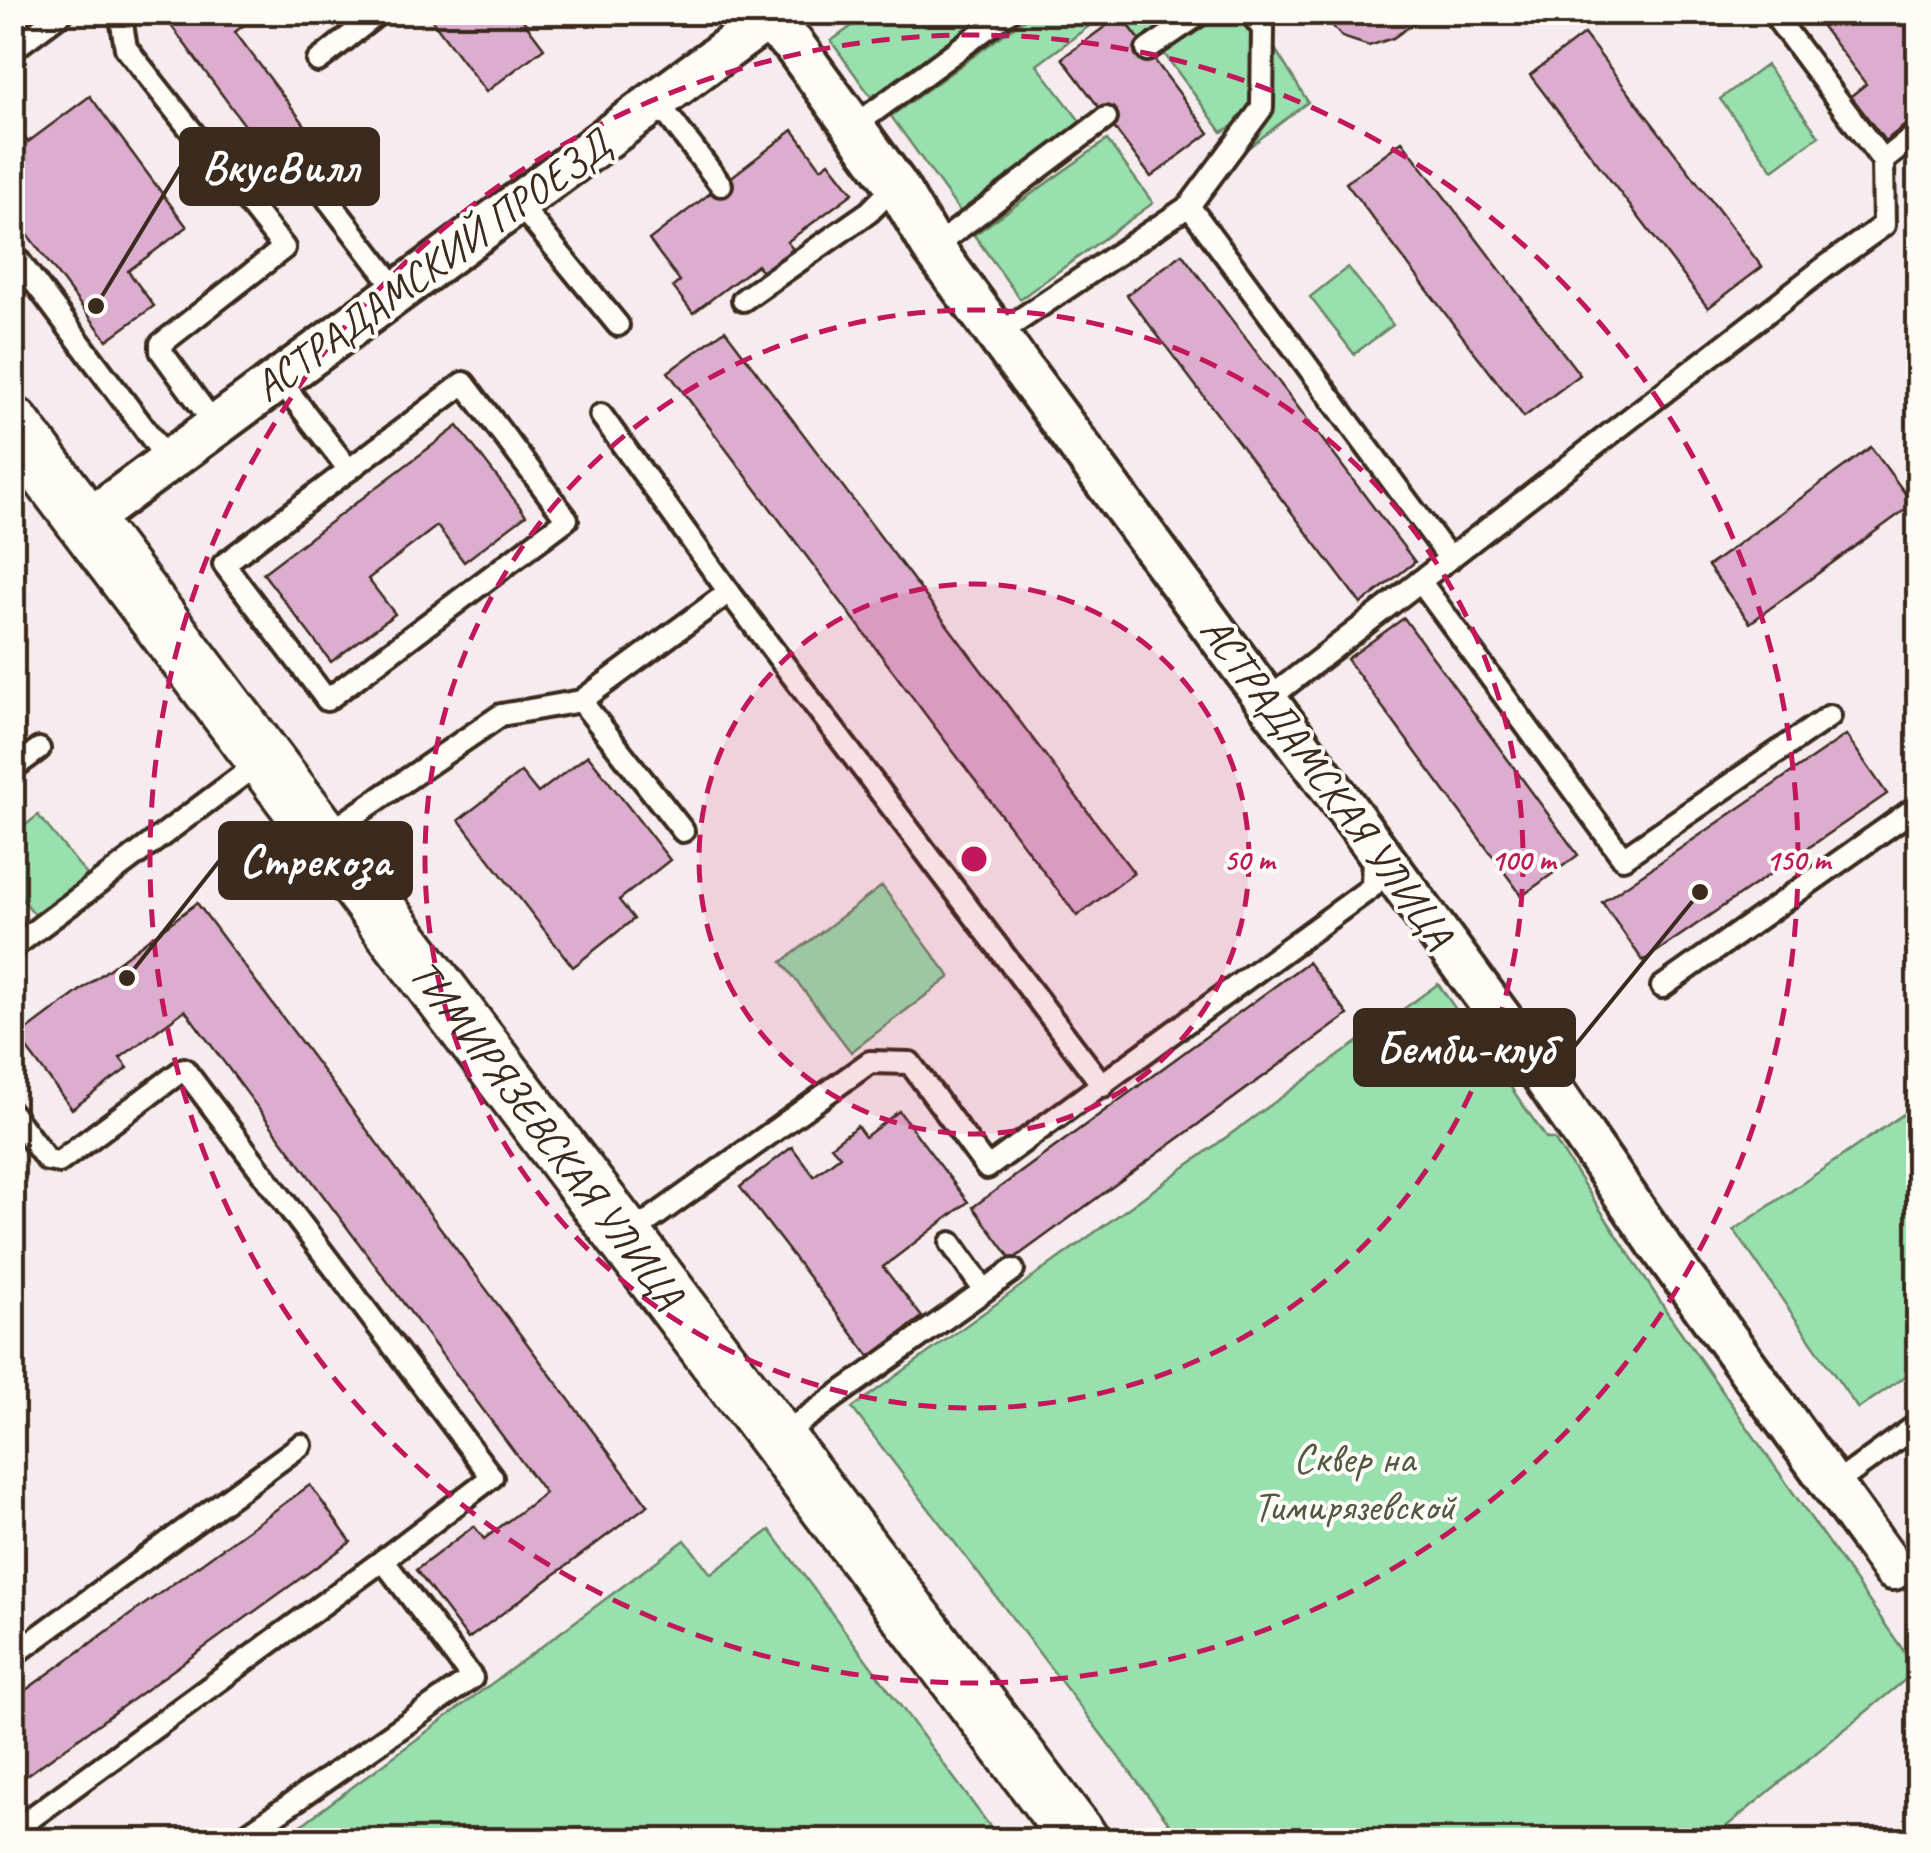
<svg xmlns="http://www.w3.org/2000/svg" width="1931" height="1853" font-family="Caveat,sans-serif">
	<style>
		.green { fill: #98e0ae; stroke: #6a8566; stroke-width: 2.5 }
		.building { fill: #dcadcf; stroke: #3b2a1e; stroke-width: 2.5 }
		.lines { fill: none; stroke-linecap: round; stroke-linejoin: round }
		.service-casing { stroke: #3b2a1e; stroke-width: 28 }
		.minor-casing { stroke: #3b2a1e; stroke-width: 48 }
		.secondary-casing { stroke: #3b2a1e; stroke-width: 62 }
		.service { stroke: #fdfcf7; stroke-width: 20 }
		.minor { stroke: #fdfcf7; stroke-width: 40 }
		.secondary { stroke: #fdfcf7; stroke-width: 55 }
		.ring { fill: none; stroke: #c2185b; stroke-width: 5; stroke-dasharray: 18 12 }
		.labels { text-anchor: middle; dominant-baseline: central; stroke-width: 8; stroke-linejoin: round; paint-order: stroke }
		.street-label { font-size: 42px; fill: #3b2a1e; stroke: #fdfcf7 }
		.park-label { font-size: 42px; fill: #525842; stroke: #fdfcf7 }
		.centre { fill: #c2185b; stroke: #fdfcf7; stroke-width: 5 }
		.ring-label { font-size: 30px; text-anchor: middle; font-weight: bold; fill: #c2185b; stroke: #fdfcf7; stroke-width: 8; stroke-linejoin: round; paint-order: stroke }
		.leader { fill: none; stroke: #3b2a1e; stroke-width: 4 }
		.callout-dot { fill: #3b2a1e; stroke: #fdfcf7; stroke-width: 4 }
		.callout { fill: #3b2a1e; stroke: #3b2a1e; stroke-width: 4 }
		.callout-label { font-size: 45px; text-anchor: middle; font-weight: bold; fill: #fff }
	</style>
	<rect width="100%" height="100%" fill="#f6ecef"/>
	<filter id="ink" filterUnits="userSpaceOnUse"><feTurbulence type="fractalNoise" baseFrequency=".01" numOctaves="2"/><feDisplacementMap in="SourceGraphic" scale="20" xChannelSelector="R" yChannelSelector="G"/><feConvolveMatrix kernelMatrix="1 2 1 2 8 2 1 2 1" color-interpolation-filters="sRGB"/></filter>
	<g filter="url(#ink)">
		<g class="green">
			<polygon points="1124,12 1195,13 1145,46 1121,15"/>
			<polygon points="870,13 996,13 874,101 831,41"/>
			<polygon points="1033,13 1097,13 1101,17 1037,65 1083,125 963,216 891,116"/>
			<polygon points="1213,13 1243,13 1257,33 1256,112 1222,132 1160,48"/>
			<polygon points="1269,39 1308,102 1235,158 1270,107"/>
			<polygon points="1766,65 1819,136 1773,170 1720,99"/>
			<polygon points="1107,140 1153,203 1020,299 974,235"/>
			<polygon points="1348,267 1393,325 1354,354 1310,297"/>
			<polygon points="38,815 87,875 37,917 13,888 12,836"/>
			<polygon points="882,886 950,977 851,1052 782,962"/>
			<polygon points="1438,984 1547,1139 1554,1139 1667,1312 1917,1670 1710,1840 1182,1840 852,1408"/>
			<polygon points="1905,1113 1918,1133 1918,1367 1858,1409 1734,1230"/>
			<polygon points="770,1530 1000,1840 281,1840 685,1540 711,1574"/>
		</g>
		<g class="building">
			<polygon points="161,12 261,12 235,32 305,125 266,154"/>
			<polygon points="426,12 517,12 544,48 486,92"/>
			<polygon points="1430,12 1393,38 1369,46 1342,37 1321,13"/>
			<polygon points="1811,12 1903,12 1918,33 1918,115 1885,141 1851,96 1866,84"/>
			<polygon points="1121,15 1209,133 1151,177 1062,58"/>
			<polygon points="1584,34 1762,267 1708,308 1530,75"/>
			<polygon points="90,96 187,227 128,271 154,306 107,340 12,214 12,122 28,142"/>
			<polygon points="793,130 821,168 829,162 853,193 787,242 793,249 762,272 757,265 693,313 673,287 680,281 649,240"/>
			<polygon points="1402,141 1580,375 1524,417 1346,183"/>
			<polygon points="1918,234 1918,258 1907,241"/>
			<polygon points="1182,254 1415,562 1361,604 1127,295"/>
			<polygon points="725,330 1134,873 1077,916 668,372"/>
			<polygon points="458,426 526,515 464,562 437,526 368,579 395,614 331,662 263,573"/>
			<polygon points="1871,447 1913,504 1750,623 1708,566"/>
			<polygon points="1404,618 1578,855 1522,896 1347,659"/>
			<polygon points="1846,735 1887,794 1643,961 1602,902"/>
			<polygon points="588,755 670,860 619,900 634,919 573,967 459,820 521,772 538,793"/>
			<polygon points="197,903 648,1505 468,1639 416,1570 474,1526 484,1539 545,1493 185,1010 120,1058 128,1068 72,1109 18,1037"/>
			<polygon points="1308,962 1348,1015 1012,1260 973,1207"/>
			<polygon points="899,1111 968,1202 883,1267 922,1317 870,1357 740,1187 792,1147 814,1176 840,1156 831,1146 857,1126 865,1137"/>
			<polygon points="310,1485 351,1542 12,1786 12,1700"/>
		</g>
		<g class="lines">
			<g class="service-casing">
				<g id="service">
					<polyline points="120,12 126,48 284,248 161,344 161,351 215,425"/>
					<polyline points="1772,12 1883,161"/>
					<polyline points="12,50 63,12"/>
					<polyline points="1147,50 1203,12"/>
					<polyline points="318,61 375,16 372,12"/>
					<polyline points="657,101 721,185"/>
					<polyline points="853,127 1009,12"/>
					<polyline points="300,163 398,291"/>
					<polyline points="518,203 618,325"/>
					<polyline points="1189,206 1262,108 1263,29 1250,12"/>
					<polyline points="933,248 1106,118"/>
					<polyline points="12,252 168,460"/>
					<polyline points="743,300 869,212 896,185"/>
					<polyline points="997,335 1189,206 1450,559"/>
					<polyline points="279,379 349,470"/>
					<polygon points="464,383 567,519 327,700 224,564"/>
					<polyline points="601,415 729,592 1103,1086"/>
					<polyline points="1420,581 1623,858 1830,716"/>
					<polyline points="1267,700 1824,268 1884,225 1883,161 1918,133"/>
					<polyline points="581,701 683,831"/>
					<polyline points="12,769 39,749"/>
					<polyline points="326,835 501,715 581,701 729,592"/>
					<polyline points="12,948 264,759"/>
					<polyline points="1662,987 1918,806"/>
					<polyline points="12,1114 47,1160 59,1162 184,1069 492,1477 383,1560 472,1678 239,1840"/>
					<polyline points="626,1237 870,1062 910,1063 987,1168 1372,887 1373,853"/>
					<polyline points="951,1243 984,1290"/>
					<polyline points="779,1437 1013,1270"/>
					<polyline points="1834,1485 1918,1424"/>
					<polyline points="12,1656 301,1445"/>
					<polyline points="12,1832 383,1560"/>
				</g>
			</g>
			<g class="minor-casing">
				<g id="minor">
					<polyline points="744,12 776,29 793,44 896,185 933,248 1534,1063 1657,1242 1893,1569"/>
					<polyline points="87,521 777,12"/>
				</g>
			</g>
			<g class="secondary-casing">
				<g id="secondary">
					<path id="s1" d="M12,425L1080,1840"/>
				</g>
			</g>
			<use href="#service" class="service"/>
			<use href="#minor" class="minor"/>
			<use href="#secondary" class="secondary"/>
		</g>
	</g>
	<circle cx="974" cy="859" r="275" fill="#c2185b" fill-opacity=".12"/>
	<g class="ring">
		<circle cx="974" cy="859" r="275"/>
		<circle cx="974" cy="859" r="549"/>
		<circle cx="974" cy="859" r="824"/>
	</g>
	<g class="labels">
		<g class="street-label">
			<text transform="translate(432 266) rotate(-36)">АСТРАДАМСКИЙ ПРОЕЗД</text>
			<text transform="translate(1327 782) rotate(54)">АСТРАДАМСКАЯ УЛИЦА</text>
			<text stroke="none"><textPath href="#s1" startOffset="888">ТИМИРЯЗЕВСКАЯ УЛИЦА</textPath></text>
		</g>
		<g class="park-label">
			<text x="1354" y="1458">Сквер на<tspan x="1354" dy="48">Тимирязевской</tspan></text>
		</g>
	</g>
	<circle cx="974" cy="859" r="15" class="centre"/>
	<g class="ring-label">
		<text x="1249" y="870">50 m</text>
		<text x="1523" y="870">100 m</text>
		<text x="1798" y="870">150 m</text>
	</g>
	<path class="leader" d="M96 306L181 166M127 978L220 860M1700 892L1574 1047"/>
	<g class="callout-dot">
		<circle cx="96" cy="306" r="10"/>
		<circle cx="127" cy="978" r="10"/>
		<circle cx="1700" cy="892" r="10"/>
	</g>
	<g class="callout">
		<rect x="181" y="129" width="197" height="75" rx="10"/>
		<rect x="220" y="823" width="191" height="75" rx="10"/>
		<rect x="1355" y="1010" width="219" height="75" rx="10"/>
	</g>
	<g class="callout-label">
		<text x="280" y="182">ВкусВилл</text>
		<text x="315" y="876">Стрекоза</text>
		<text x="1465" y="1063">Бемби-клуб</text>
	</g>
	<rect width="1931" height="1853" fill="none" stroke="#fdfcf7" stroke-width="50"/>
	<rect x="25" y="25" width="1881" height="1803" fill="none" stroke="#3b2a1e" stroke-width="4" filter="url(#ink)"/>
</svg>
